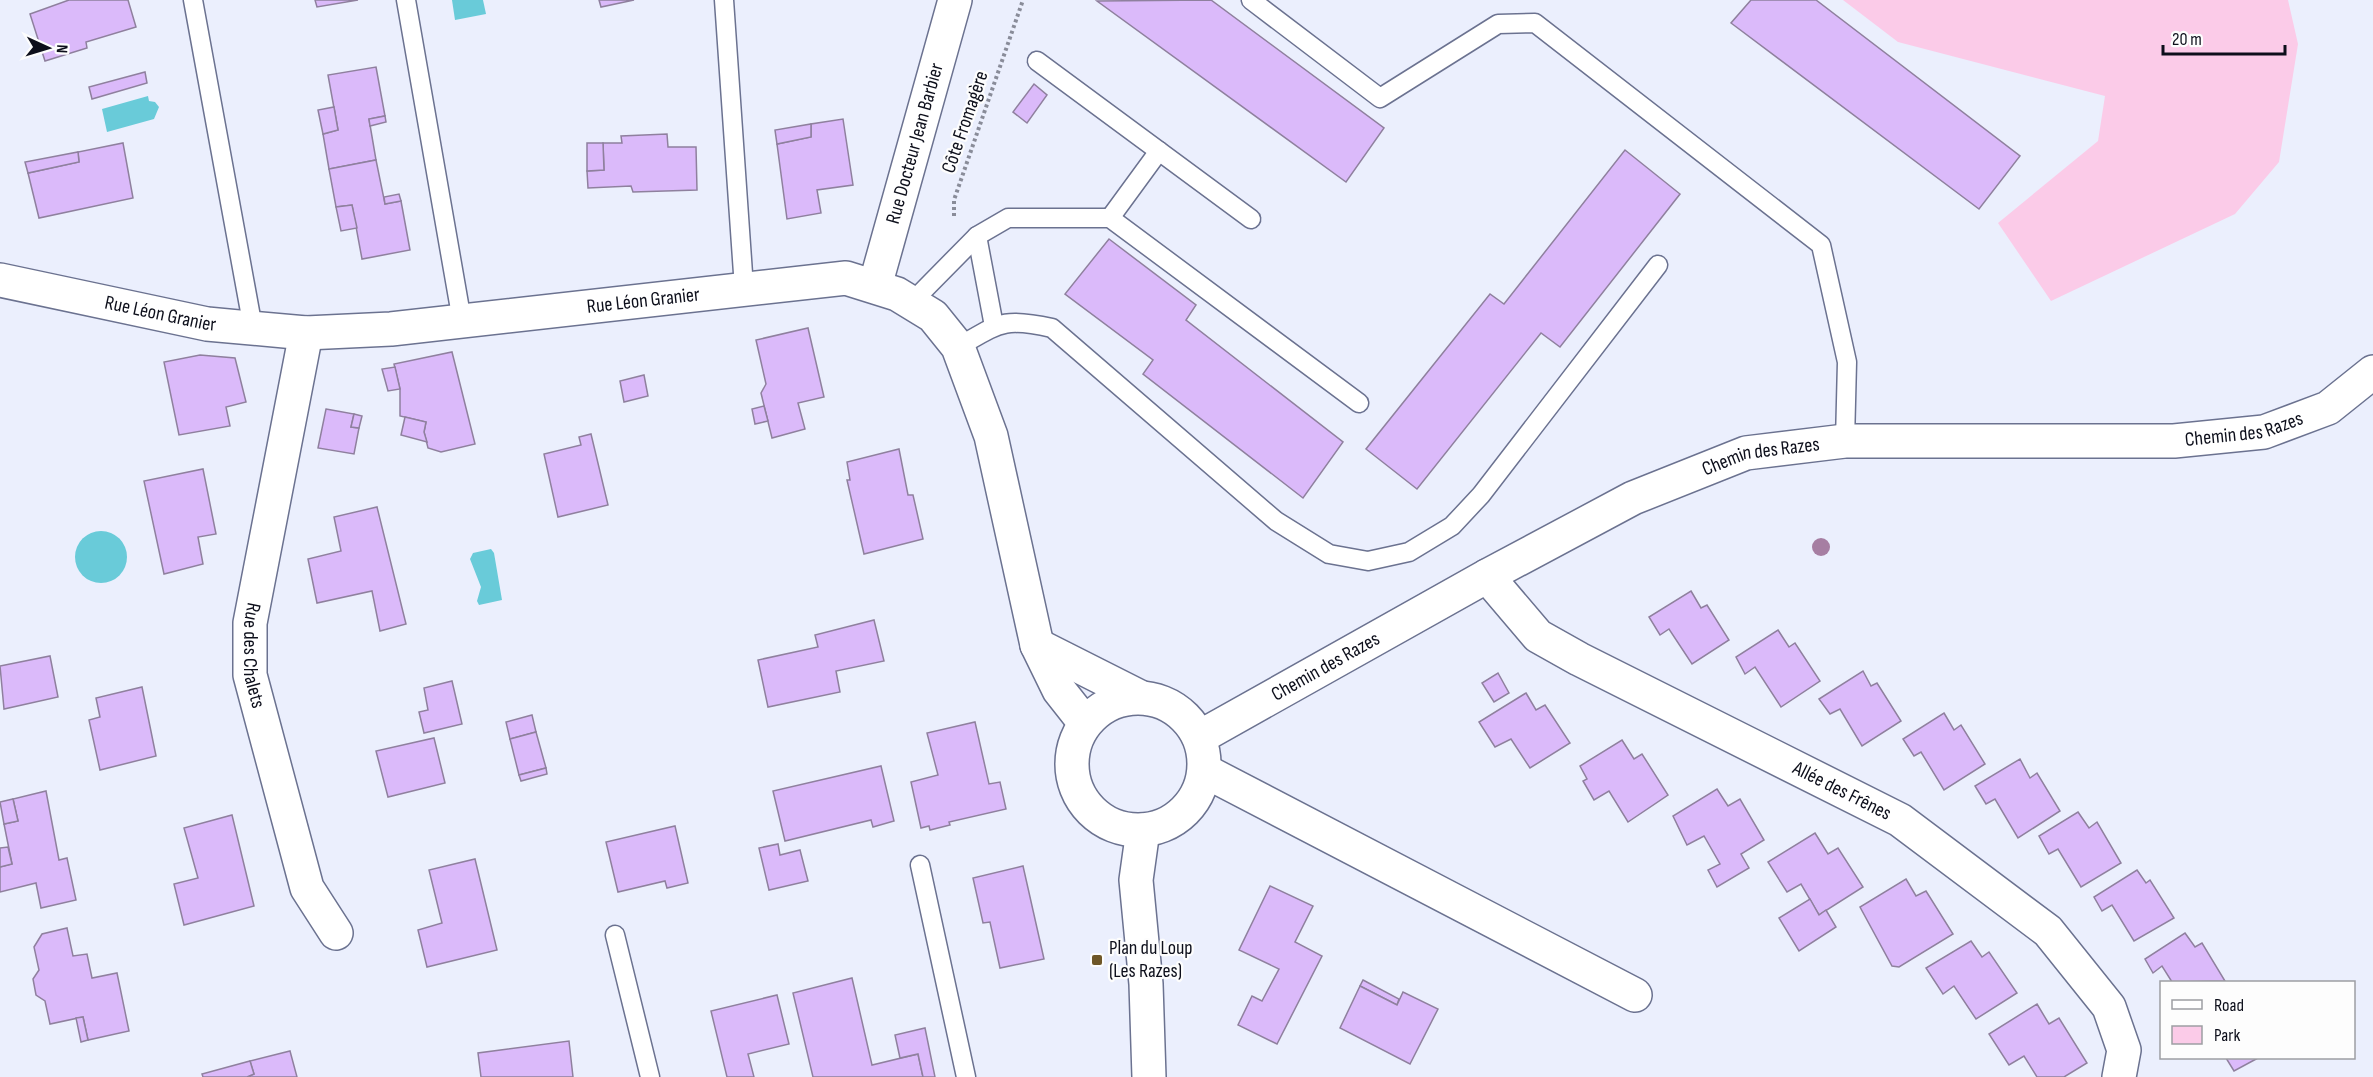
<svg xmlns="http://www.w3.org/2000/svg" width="2373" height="1077" font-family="'Sofia Sans Condensed',sans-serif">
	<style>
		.green { fill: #fbcbe8 }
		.water { fill: #69cbd9 }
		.building { fill: #dbbafa; stroke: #8f809e; stroke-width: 1.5 }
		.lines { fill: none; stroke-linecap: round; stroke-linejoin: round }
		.lane-casing { stroke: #6b7290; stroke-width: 21 }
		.street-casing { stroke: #6b7290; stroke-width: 36 }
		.secondary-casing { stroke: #6b7290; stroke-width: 36 }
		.path { stroke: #898c99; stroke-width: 4; stroke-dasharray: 3 3; stroke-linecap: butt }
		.lane { stroke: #fff; stroke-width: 18 }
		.street { stroke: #fff; stroke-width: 33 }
		.secondary { stroke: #fff; stroke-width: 33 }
		.tree { fill: #a67ea2 }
		.poi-dot { fill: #6f5728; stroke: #fdfdfd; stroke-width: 2 }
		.labels { text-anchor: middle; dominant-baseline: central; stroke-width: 4.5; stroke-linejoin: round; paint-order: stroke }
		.street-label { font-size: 20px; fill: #0d0f1b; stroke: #fdfdfd }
		.poi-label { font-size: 20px; fill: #0d0f1b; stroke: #fdfdfd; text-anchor: start }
	</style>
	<rect width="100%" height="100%" fill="#ebeffd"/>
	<polygon class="green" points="1843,0 2288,0 2298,44 2279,162 2235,214 2051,301 1998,223 2098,141 2105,96 1898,42"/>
	<g class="water">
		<polygon points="452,0 483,0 486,14 455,20"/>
		<polygon points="148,96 149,101 155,102 159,107 154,119 107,132 102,109"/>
		<circle cx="101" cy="557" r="26"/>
		<polygon points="491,549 494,553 502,600 479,605 477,601 481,587 470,559 473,553"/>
	</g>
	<g class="building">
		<polygon points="69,0 128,0 136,27 86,42 87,48 45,61 30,14"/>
		<polygon points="315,0 358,0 317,7"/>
		<polygon points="599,0 634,0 601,7"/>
		<polygon points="1211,0 1384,128 1346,182 1097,1"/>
		<polygon points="1751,0 1816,0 2020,156 1979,209 1731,23"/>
		<polygon points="376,67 385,116 369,119 376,160 329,169 323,134 338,130 328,75"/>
		<polygon points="145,72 147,83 92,99 89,87"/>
		<polygon points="1034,84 1047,95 1027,123 1013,112"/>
		<polygon points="334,107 338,130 323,134 318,110"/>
		<polygon points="385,116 386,122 370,126 369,119"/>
		<polygon points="843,119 853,185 817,190 821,213 787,219 777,144 811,137 811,124"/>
		<polygon points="811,124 811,137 777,144 775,130"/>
		<polygon points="667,134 668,147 696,147 697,190 633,192 631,186 588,188 587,171 604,170 603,143 622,143 621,136"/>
		<polygon points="123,143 133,198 39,218 28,173 79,162 78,152"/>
		<polygon points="587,143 603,143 604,170 587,171"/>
		<polygon points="1625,150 1680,194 1560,347 1541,333 1417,489 1366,449 1490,294 1504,304"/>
		<polygon points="78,152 79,162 28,173 25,162"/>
		<polygon points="376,160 385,204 401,201 410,250 362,259 352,205 336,207 329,169"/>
		<polygon points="399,194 401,201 385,204 384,197"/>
		<polygon points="352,205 357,228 341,231 336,207"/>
		<polygon points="1109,239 1196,305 1186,320 1343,442 1303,498 1143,374 1153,360 1065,294"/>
		<polygon points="808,328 824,397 798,403 805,429 772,438 761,393 766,384 756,340"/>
		<polygon points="452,352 475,444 441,452 428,448 424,432 426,422 400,416 400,389 394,364"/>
		<polygon points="200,355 235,358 246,402 226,407 230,426 179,435 164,362"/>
		<polygon points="395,367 400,389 388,391 382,369"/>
		<polygon points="644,375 648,396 624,402 620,381"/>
		<polygon points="764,406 768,421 755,424 752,409"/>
		<polygon points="326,409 354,414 351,427 359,428 354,454 318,448"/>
		<polygon points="354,414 362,416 359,428 351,427"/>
		<polygon points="405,417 426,422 424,432 427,442 401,435"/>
		<polygon points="591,434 608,505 558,517 544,454 581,445 579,437"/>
		<polygon points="899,449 908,495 913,495 923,539 864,554 847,480 850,480 847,462"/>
		<polygon points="203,469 216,534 198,537 203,564 164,574 144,481"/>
		<polygon points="377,507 406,624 380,631 372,591 317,603 308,559 341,551 334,517"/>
		<polygon points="1691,591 1701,608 1707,605 1729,640 1692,664 1669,629 1660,635 1649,617"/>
		<polygon points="874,620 884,661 836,671 840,692 768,707 758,660 818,647 815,635"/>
		<polygon points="1778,630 1789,647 1795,643 1820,681 1781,707 1755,667 1745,674 1736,657"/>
		<polygon points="50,656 58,697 4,709 0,666"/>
		<polygon points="1863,671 1871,686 1877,683 1901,721 1862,746 1840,709 1830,714 1819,699"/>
		<polygon points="1498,673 1509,693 1494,702 1482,683"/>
		<polygon points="452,681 462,724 424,733 419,712 428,710 424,688"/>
		<polygon points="142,687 156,756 100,770 89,720 100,717 96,698"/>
		<polygon points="1526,693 1536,710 1545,705 1570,743 1530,768 1511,739 1495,747 1479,722"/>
		<polygon points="1944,713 1954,730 1961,725 1985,764 1944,790 1921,752 1914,756 1903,739"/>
		<polygon points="532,715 536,732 510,739 506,722"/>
		<polygon points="975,722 989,784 1000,782 1006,809 949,822 950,825 930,830 929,826 921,828 911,782 938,775 927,733"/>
		<polygon points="536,732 546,768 519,775 510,739"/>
		<polygon points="434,738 445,783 388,797 376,751"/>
		<polygon points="1622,740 1634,759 1642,754 1668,795 1628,822 1609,791 1594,800 1583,781 1587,779 1580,766"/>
		<polygon points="2020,759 2030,778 2037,773 2060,811 2018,838 1995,799 1986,804 1975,786"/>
		<polygon points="881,766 894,821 873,827 871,820 785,841 773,791"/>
		<polygon points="546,768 547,774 521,781 519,775"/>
		<polygon points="1717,789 1728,806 1740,799 1764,840 1741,854 1749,868 1717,887 1708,870 1720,864 1704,836 1687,845 1673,816"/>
		<polygon points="46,791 59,860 67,858 76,900 41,908 36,883 0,892 0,867 12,864 4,824 18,821 13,799"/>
		<polygon points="13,799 18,821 4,824 0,802"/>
		<polygon points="2078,812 2089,828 2097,822 2121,863 2081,887 2058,849 2049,854 2039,836"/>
		<polygon points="232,815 254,906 184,925 174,884 198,878 184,828"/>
		<polygon points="675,826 688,883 667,888 665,881 618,892 606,842"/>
		<polygon points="1815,833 1828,854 1838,848 1863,887 1819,915 1801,884 1787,892 1768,862"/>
		<polygon points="778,844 780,855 800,850 808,881 769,890 759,848"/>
		<polygon points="8,847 12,864 0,867 0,848"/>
		<polygon points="475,859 497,950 427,967 418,930 442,923 429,870"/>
		<polygon points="1023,866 1044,959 1000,968 990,922 983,923 973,878"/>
		<polygon points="2137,870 2146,883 2150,880 2174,918 2134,941 2112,905 2102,911 2094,897"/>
		<polygon points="1906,879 1916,896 1926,891 1953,934 1899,967 1892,966 1860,907"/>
		<polygon points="1270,886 1313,906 1295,942 1322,956 1277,1044 1238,1025 1252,996 1262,1001 1279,969 1239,950"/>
		<polygon points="1810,899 1819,915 1826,910 1836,927 1799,951 1779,918"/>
		<polygon points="67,928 73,956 87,954 92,978 117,973 129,1031 88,1040 83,1017 50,1024 45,1001 36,995 33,979 39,970 34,947 42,934"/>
		<polygon points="2185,933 2195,947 2202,943 2225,981 2172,982 2162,966 2153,973 2145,959"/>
		<polygon points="1971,941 1982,957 1989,952 2017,993 1976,1019 1954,986 1943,994 1926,968"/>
		<polygon points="852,978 872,1065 918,1054 923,1077 813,1077 793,993"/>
		<polygon points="1363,980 1399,999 1397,1005 1360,986"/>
		<polygon points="1360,986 1397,1005 1403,992 1438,1009 1410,1064 1340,1028"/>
		<polygon points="777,995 789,1044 748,1054 754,1077 727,1077 711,1011"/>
		<polygon points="2037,1004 2049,1024 2059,1018 2087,1063 2064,1077 2037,1077 2024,1056 2009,1065 1989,1034"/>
		<polygon points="83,1017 88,1040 81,1042 76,1018"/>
		<polygon points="925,1028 935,1077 923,1077 918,1054 900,1058 895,1035"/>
		<polygon points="569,1041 573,1077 481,1077 478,1053"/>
		<polygon points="290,1051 297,1077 247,1077 254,1074 250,1061"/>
		<polygon points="2226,1058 2258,1058 2234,1071"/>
		<polygon points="250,1061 254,1074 247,1077 203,1077 202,1074"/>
	</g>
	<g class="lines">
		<g class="lane-casing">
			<g id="lane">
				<polyline points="193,0 253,328"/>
				<polyline points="406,0 462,321"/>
				<polyline points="724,0 744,288"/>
				<polyline points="1251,0 1380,98 1498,24 1535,23 1821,245 1847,362 1845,441"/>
				<polyline points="1037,61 1251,219"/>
				<polyline points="1110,218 1159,151"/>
				<polyline points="977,236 994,326"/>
				<polyline points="911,303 977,236 1008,218 1110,218 1359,403"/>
				<path d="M958,347C1000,323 1003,317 1052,328L1276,521L1329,554L1368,561L1409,552L1452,526L1481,495L1658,265"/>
				<polyline points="920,865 966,1077"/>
				<polyline points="615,935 650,1077"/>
			</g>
		</g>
		<g class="street-casing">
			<g id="street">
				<path id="s1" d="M0,280L207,324L306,333L391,329L846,278L897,294L933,316L958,347L991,436L1037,645L1059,690L1085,723"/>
				<path id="s2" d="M875,286L955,0"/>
				<path id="s3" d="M306,333L250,623V675L307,888L336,933"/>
				<path id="s4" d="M1487,576L1538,636L1579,659L1900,820L2048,931L2109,1007L2124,1050L2119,1077"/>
				<polyline points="1037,645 1138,696"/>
				<polyline points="1205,771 1635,995"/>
			</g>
		</g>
		<g class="secondary-casing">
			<g id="secondary">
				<circle cx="1138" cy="764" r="66"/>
				<path id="s5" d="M1200,737L1487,576L1633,498L1746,453L1845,441H2174L2264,432L2328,408L2373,372"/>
				<polyline points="1143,830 1136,880 1146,984 1149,1077"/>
			</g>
		</g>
		<polyline class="path" points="954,216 954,200 1023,0"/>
		<use href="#lane" class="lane"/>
		<use href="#street" class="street"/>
		<use href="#secondary" class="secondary"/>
	</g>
	<circle class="tree" cx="1821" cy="547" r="9"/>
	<rect class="poi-dot" x="1091" y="954" width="12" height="12" rx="3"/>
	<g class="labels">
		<g class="street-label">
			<text transform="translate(965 122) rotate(-71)">Côte Fromagère</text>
			<text stroke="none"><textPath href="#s2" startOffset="148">Rue Docteur Jean Barbier</textPath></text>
			<text stroke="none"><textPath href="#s1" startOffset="650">Rue Léon Granier</textPath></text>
			<text stroke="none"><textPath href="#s1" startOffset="164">Rue Léon Granier</textPath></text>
			<text stroke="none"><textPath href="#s5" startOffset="1116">Chemin des Razes</textPath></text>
			<text stroke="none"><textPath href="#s5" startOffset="630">Chemin des Razes</textPath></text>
			<text stroke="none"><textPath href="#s3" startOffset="328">Rue des Chalets</textPath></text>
			<text stroke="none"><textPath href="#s5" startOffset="144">Chemin des Razes</textPath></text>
			<text stroke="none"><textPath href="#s4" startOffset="420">Allée des Frênes</textPath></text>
		</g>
		<g class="poi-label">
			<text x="1109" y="948">Plan du Loup<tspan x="1109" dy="23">(Les Razes)</tspan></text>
		</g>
	</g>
	<rect x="2160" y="981" width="195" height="78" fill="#fdfdfd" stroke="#9d9ea3" stroke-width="1.5"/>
	<rect x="2172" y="1000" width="30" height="9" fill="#ffffff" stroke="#9d9ea3" stroke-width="1.5"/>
	<text x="2214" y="1011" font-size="18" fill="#0d0f1b">Road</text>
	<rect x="2172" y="1026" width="30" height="18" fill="#fbcbe8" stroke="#9d9ea3" stroke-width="1.5"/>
	<text x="2214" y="1041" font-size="18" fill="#0d0f1b">Park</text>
	<g transform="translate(48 48) rotate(94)" stroke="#fdfdfd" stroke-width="4.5" paint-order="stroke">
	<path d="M0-4.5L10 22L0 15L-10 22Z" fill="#0d0f1b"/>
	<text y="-9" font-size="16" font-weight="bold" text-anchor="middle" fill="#0d0f1b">N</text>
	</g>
	<path d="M2163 45v9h122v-9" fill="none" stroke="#0d0f1b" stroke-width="3"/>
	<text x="2172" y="45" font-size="18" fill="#0d0f1b" stroke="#fdfdfd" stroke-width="4.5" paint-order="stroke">20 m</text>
</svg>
